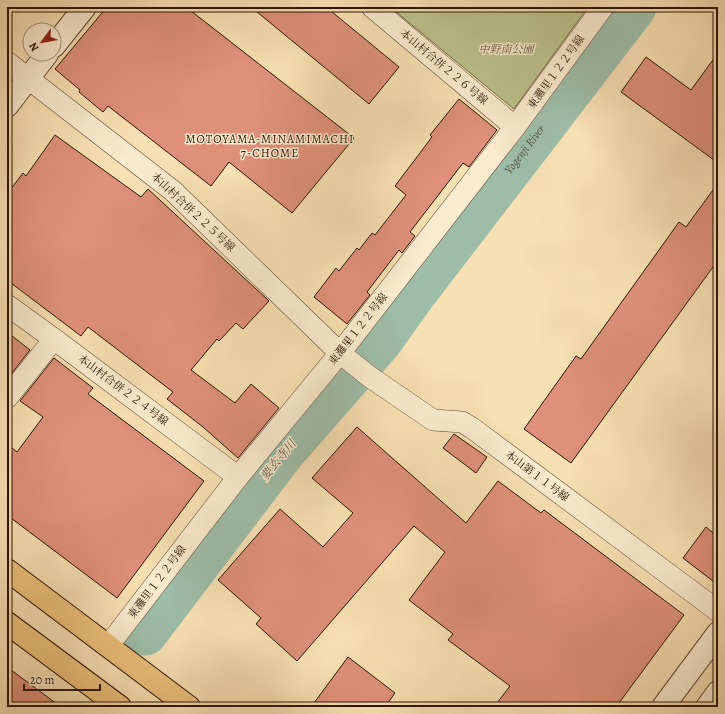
<svg xmlns="http://www.w3.org/2000/svg" width="725" height="714" font-family="Alegreya,'Noto Serif JP',serif">
	<style>
		.green { fill: #bcc28e; stroke: #746b4a }
		.lines { fill: none; stroke-linecap: round; stroke-linejoin: round }
		.river { stroke: #9ebda9; stroke-width: 45 }
		.building { fill: #de907a; stroke: #2c1406 }
		.minor-casing { stroke: #5f4731; stroke-width: 22 }
		.tertiary-casing { stroke: #5f4731; stroke-width: 24 }
		.trunk-casing { stroke: #2c1406; stroke-width: 24 }
		.minor { stroke: #faebce; stroke-width: 21 }
		.tertiary { stroke: #faebce; stroke-width: 22 }
		.trunk { stroke: #ecc07a; stroke-width: 22 }
		.labels { text-anchor: middle; dominant-baseline: central; stroke-width: 3; stroke-linejoin: round; paint-order: stroke }
		.park-label { font-size: 11px; font-style: italic; fill: #5e5136; stroke: #faebce }
		.street-label { font-size: 11px; fill: #2c1406; stroke: #faebce }
		.neighbourhood-label { font-size: 12px; letter-spacing: 1px; fill: #2c1406; stroke: #faebce }
		.water-label { font-size: 12px; font-style: italic; fill: #544f3f; stroke: #faebce }
	</style>
	<rect width="100%" height="100%" fill="#f7e0b3"/>
	<filter id="stains"><feTurbulence type="fractalNoise" baseFrequency=".005" numOctaves="4"/><feColorMatrix values="0 0 0 0 .2 0 0 0 0 .09 0 0 0 0 .02 0 0 0 .5 -.17"/></filter>
	<radialGradient id="worn" r=".72"><stop offset=".6" stop-color="#630" stop-opacity="0"/><stop offset="1" stop-color="#630" stop-opacity=".3"/></radialGradient>
	<polygon class="green" points="390,7 588,7 514,109"/>
	<g class="lines">
		<path class="river" id="s1" d="M145,633L282,453L380,341L415,292L634,7"/>
	</g>
	<g class="building">
		<polygon points="107,7 186,7 354,138 292,213 229,162 211,186 108,106 103,112 79,92 80,90 55,69"/>
		<polygon points="251,7 326,7 399,67 369,104"/>
		<polygon points="718,53 718,163 621,92 646,57 691,90"/>
		<polygon points="459,99 497,130 469,167 463,163 410,232 415,236 402,253 399,250 367,292 370,295 347,324 314,297 336,268 339,271 357,248 359,250 372,233 375,235 406,195 395,186 432,137 430,135"/>
		<polygon points="55,135 141,197 148,189 269,301 243,329 236,323 219,341 217,339 191,370 235,403 251,384 279,408 238,458 203,427 167,399 173,392 88,327 81,336 7,280 7,194 23,173 26,176"/>
		<polygon points="718,183 718,260 571,463 524,429 576,356 581,359 679,222 686,227"/>
		<polygon points="7,332 30,350 12,373 7,369"/>
		<polygon points="54,358 93,388 88,394 204,481 117,598 7,515 7,444 17,452 43,417 20,401"/>
		<polygon points="357,427 466,523 498,481 541,513 544,510 684,615 616,707 494,707 510,686 448,640 453,634 409,600 445,552 414,526 297,661 256,624 261,618 218,580 280,509 323,547 353,513 312,478"/>
		<polygon points="454,434 487,457 476,473 443,448"/>
		<polygon points="706,527 718,537 718,585 683,558"/>
		<polygon points="348,657 395,693 385,707 311,707"/>
		<polygon points="7,667 61,707 7,707"/>
	</g>
	<g class="lines">
		<g class="minor-casing">
			<g id="minor">
				<polyline points="372,7 515,127"/>
				<polyline points="7,62 173,191 340,353 370,377 433,420 462,422 472,428 718,611"/>
				<polyline points="7,305 54,339 238,477"/>
				<polyline points="7,398 54,339"/>
				<polyline points="108,646 238,477 340,353 515,127 603,7"/>
			</g>
		</g>
		<g class="tertiary-casing">
			<g id="tertiary">
				<polyline points="54,46 85,7"/>
				<polyline points="7,106 47,54"/>
				<polyline points="663,707 718,633"/>
				<polyline points="707,707 718,692"/>
			</g>
		</g>
		<g class="trunk-casing">
			<g id="trunk">
				<polyline points="7,570 189,707"/>
				<polyline points="7,623 120,707"/>
			</g>
		</g>
		<use href="#minor" class="minor"/>
		<use href="#tertiary" class="tertiary"/>
		<use href="#trunk" class="trunk"/>
	</g>
	<g class="labels">
		<g class="park-label">
			<text x="506" y="49">中野南公園</text>
		</g>
		<g class="street-label">
			<text transform="translate(444 67) rotate(40)">本山村合併２２６号線</text>
			<text transform="translate(556 72) rotate(-54)">東灘里１２２号線</text>
			<text transform="translate(193 212) rotate(43)">本山村合併２２５号線</text>
			<text transform="translate(358 329) rotate(-52)">東灘里１２２号線</text>
			<text transform="translate(123 390) rotate(37)">本山村合併２２４号線</text>
			<text transform="translate(537 476) rotate(37)">本山第１１号線</text>
			<text transform="translate(157 582) rotate(-53)">東灘里１２２号線</text>
		</g>
		<g class="neighbourhood-label">
			<text x="270" y="139">MOTOYAMA-MINAMIMACHI<tspan x="270" dy="14">7-CHOME</tspan></text>
		</g>
		<g class="water-label">
			<text stroke="none"><textPath href="#s1" startOffset="615">Yogenji River</textPath></text>
			<text transform="translate(278 460) rotate(-51)">要玄寺川</text>
		</g>
	</g>
	<rect width="725" height="714" fill="none" stroke="#f7e0b3" stroke-width="24"/>
	<rect x="8" y="8" width="709" height="698" fill="none" stroke="#2c1406" stroke-width="2"/>
	<rect x="12" y="12" width="701" height="690" fill="none" stroke="#2c1406"/>
	<g transform="translate(42 42) rotate(238)"><circle r="19" fill="#faebce" stroke="#a8957e"/>
	<path d="M0-3L7 15L0 10L-7 15Z" fill="#8f2418"/>
	<text y="-6" font-size="11" font-weight="bold" text-anchor="middle" fill="#2c1406">N</text>
	</g>
	<path d="M24 684v6h76v-6" fill="none" stroke="#2c1406" stroke-width="2"/>
	<text x="30" y="684" font-size="12" fill="#2c1406" stroke="#faebce" stroke-width="3" paint-order="stroke">20 m</text>
	<rect width="100%" height="100%" filter="url(#stains)"/>
	<rect width="100%" height="100%" fill="url(#worn)"/>
</svg>
